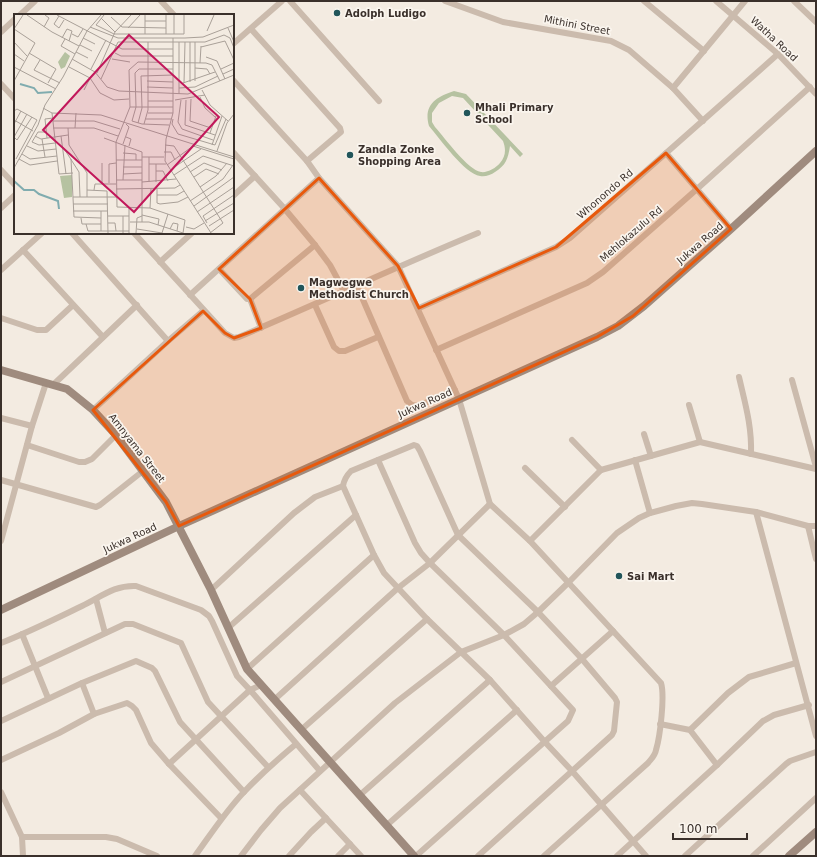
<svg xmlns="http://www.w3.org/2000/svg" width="817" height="857" font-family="'DejaVu Sans',sans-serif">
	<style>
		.green { fill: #b6c2a1; fill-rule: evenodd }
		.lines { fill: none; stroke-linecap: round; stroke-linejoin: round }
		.street { stroke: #cbbbad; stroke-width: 6 }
		.secondary { stroke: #9f8b7e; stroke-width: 8 }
		.marked { fill: #e8590c; fill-opacity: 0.2; stroke: #e8590c; stroke-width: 3; stroke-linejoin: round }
		.poi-dot { fill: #21555a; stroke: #faf5ee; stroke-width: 1.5 }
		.labels { text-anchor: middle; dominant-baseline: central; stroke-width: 3.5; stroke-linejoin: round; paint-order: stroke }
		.poi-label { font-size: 10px; font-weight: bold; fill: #3a302b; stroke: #faf5ee; text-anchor: start }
		.street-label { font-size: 10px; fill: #3a302b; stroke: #faf5ee }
		.inset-river { fill: none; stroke: #80acaf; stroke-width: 2 }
		.inset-road { fill: none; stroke: #a9a098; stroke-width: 1 }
		.view { fill: #c2185b; fill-opacity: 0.15; stroke: #c2185b; stroke-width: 2 }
		.inset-edge { fill: none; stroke: #3a302b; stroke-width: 2 }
	</style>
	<rect width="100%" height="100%" fill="#f3ebe1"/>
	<path class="green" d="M454,91L466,94L523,154L520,157L510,146C508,159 506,165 495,172C491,175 485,177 480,176C465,174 440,139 429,126C423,105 436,97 454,91ZM452,96L463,98L503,141C506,149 506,156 500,163C496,168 487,173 481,172C468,170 445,138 435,127L432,122V113L439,103Z"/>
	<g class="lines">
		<g class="street">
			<polyline points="161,1 174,15"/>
			<polyline points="290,1 379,101"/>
			<polyline points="445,1 503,22 611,41 629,50 673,88 703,121"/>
			<polyline points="644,1 704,51"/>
			<polyline points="716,1 778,54 816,94"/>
			<polyline points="794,1 816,22"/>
			<polyline points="20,15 35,1"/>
			<polyline points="251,29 340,128 341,132 307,161"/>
			<polyline points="1,32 15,19"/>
			<polyline points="233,44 282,1"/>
			<path d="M233,80L307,161L319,178L398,266L459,399L490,504L530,541L661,683C665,696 660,737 656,750C655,756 651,759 648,763L544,856"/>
			<polyline points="1,84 15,99"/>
			<polyline points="673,88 745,1"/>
			<polyline points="233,152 284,208 315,245 330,265 344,291"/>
			<polyline points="666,153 731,229"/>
			<polyline points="1,170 15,185"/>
			<polyline points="233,196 255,176"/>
			<polyline points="1,208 15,195"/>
			<polyline points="72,233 168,341"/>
			<path d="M134,233L225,333L234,338L239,337C319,303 398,266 478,233"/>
			<polyline points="23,250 103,337"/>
			<polyline points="160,262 192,233"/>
			<polyline points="219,269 247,299 250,299 315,245"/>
			<polyline points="1,270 42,233"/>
			<polyline points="357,286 407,401 412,405 418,406 455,390"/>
			<polyline points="190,295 319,178"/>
			<polyline points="250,299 261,328"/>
			<polyline points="315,305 334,347 339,351 345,351 378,337"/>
			<polyline points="419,308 556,247 570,238 778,54"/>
			<polyline points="1,318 37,330 46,330 73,305"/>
			<polyline points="436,350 587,283 603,272 697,189 810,87"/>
			<path d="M739,377C745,403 752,426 751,454"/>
			<polyline points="792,380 816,467"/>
			<polyline points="54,384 137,305"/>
			<polyline points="689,405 700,442"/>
			<polyline points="93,410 168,341 203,311"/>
			<polyline points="1,418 32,426"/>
			<polyline points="644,434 651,456"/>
			<polyline points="572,440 601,470"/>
			<polyline points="27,445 79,462 85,462 92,459 116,435"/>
			<polyline points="378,460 415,543 421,553 430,563 504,635 573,710 568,721 416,856"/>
			<polyline points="635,460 650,513"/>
			<polyline points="525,468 565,507"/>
			<polyline points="1,480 96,507 100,505 143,471"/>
			<polyline points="756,512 816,736"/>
			<polyline points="808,526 816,559"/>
			<polyline points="1,541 32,426 46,383"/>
			<polyline points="530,541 601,470 700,442 816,469"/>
			<polyline points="211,590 294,513 315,497 343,486"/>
			<polyline points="96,599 105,633"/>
			<polyline points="228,628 356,515"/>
			<polyline points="22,634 48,698"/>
			<path d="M1,643C29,632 55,619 82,606C101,597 114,585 136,586L201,610L209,616L212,621L237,676L250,690L320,771"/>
			<polyline points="247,669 374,555"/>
			<polyline points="1,682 125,624 133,624 181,643 208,702 268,767"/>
			<polyline points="82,683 94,714"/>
			<polyline points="551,686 613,631"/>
			<polyline points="274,700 398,588 430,563 490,504"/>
			<polyline points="1,721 82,683 136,661 152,668 155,671 180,722 244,792"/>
			<polyline points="660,724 690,730 717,765"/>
			<polyline points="301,730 427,619"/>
			<polyline points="690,730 728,693 749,677 796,663"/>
			<polyline points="1,760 59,733 94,714 127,703 132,706 136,710 151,743 169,764 221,818"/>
			<polyline points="169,764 250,690 261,685"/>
			<polyline points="300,790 361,856"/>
			<polyline points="1,792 22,837 23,856"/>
			<polyline points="360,795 490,680"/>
			<polyline points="387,825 517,710"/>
			<polyline points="22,837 106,837 117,839 157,856"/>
			<path d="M195,856C211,834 225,812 244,792C260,775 278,759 296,744"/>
			<polyline points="241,856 261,830 280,808 395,703 461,652 504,635 524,624 538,612 569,582 617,533 639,518 650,513 676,506 692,503 702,504 756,512 808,526 816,526"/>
			<polyline points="289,856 311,832 326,818"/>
			<polyline points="338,856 350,844"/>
			<path d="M478,856L612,735L614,731L617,702L615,698L582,659L538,612L458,535L420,451L417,446L414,445L351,471C347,475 344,480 343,486L374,555L384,573L427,619L490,680L544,741L572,771L646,856"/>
			<polyline points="617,856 717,765 763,721 774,715 809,705"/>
			<polyline points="685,856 786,764 790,761 816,752"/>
			<polyline points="753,856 816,798"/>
		</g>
		<g class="secondary">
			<polyline points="1,370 67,389 93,410 116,435 166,502 211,590 247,669 414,856"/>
			<polyline points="1,610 179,526 597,337 618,326 644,306 731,229 816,151"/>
			<polyline points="789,856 816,832"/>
		</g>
	</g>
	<path class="marked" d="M666,153L731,229L633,316L597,337L179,526L166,502L93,410L203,311L225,333L234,338L261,328L250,299L219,269L319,178L398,266L419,308L556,247Z"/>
	<g class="poi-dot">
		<circle cx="337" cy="13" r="4"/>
		<circle cx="467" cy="113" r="4"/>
		<circle cx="350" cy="155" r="4"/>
		<circle cx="301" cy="288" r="4"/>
		<circle cx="619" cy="576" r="4"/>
	</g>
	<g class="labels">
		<g class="poi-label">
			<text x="345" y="13">Adolph Ludigo</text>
			<text x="475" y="107">Mhali Primary<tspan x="475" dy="12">School</tspan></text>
			<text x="358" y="149">Zandla Zonke<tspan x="358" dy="12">Shopping Area</tspan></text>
			<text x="309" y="282">Magwegwe<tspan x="309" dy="12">Methodist Church</tspan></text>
			<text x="627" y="576">Sai Mart</text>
		</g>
		<g class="street-label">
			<text transform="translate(577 25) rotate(11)">Mithini Street</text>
			<text transform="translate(774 39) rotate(43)">Watha Road</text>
			<text transform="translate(605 194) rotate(-41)">Whonondo Rd</text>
			<text transform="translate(631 234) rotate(-41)">Mehlokazulu Rd</text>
			<text transform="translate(700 243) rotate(-41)">Jukwa Road</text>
			<text transform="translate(425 403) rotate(-24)">Jukwa Road</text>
			<text transform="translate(137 448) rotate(52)">Amnyama Street</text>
			<text transform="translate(130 538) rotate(-25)">Jukwa Road</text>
		</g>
	</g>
	<g transform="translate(14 14)">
		<rect width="220" height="220" fill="#f3ebe1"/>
		<path d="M51,38L56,42L51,53L47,55L44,48ZM58,161V183L50,184L46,162Z" fill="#b6c2a1"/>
		<path class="inset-river" d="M6,70L20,74L24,79L38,78M0,167L10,176H20L25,180L44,187L45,195"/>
		<path class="inset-road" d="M13,1L38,18L65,32M43,1L108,35H159M90,1L82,11L100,20H170V1M131,1V20M152,1V20M45,2L40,10L45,14L50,6M97,3L108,13L152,14M87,4L101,18M131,7H152M30,13L35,4L31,1M76,13L104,24H171L189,23L220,11M114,14L126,1M214,14L220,28M193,17L200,1M58,20L64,23L69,15M160,20V1M48,24L53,15L58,17L55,27M69,24L81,30M159,24V99L152,125L151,147L197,219M51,25L47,32L61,40M0,28L13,42M165,28V80M66,31L78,37M187,33L211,27L220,46M62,38L74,44M15,39L42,55L34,69M101,39L107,42H159M0,40L10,47M192,43L203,47L211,65M58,45L81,58L93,73L105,77L174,80L220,61M98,45L116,48M26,46L20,56L46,69M186,49L187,32M0,53L42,75M55,53L76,64L86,79L100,86L115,85M181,54L193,55L196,60M77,55L92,26M207,55L220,49M83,59L101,18L117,1M209,60L220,55M87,65L104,28H191L210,21L216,24L220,34M0,67L21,29L0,15L9,1M133,67L159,68M181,67V28M176,68V28M169,69L201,58M170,69L171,28M133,73L159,74M165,74L181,73L204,62M70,76L76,64M188,76L196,91L214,107M186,83L191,94L201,103M177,85L176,107L197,114M161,86L191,81M167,86L164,108L168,115L199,126M172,86L171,111L201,121M134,87H159M116,93H159M29,94L38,99L87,101L220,143M0,97L3,95L23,106L2,145M38,99L45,160L59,159M134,99H159M13,100L0,123L3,126L18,103M132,105H157M159,105L158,110L164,120L201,131L212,105M0,106L19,117M39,107H80L106,115M124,109L128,94L127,62L159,61M0,110L7,97M130,110L134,96V28M155,111L128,110L118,107L122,93L121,59L125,55H159M39,114H80L104,122M54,114L55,131L73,159V183M61,114L62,99M32,118H24L18,128L25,131L41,129M196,119L202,102M21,122L27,125L54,121M47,122L52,160M112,123L117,125L115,132M33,124L31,105L39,104M90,124L128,138V208M28,125L31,143M109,130L115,113L112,110M151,131L160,132L209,209L196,219M198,131L208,102M13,132L24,137L42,135M49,133L65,158L66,183M203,137L213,109L220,100M150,138H157L161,146M109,139L122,140V146M8,140L16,145L43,142M128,143H150M5,145L16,151L43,147M57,145L60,203L87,204M102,146H128M135,150H152M142,150V168M153,151L179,132L220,145M162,152L187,135M109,153H128M0,154L24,111L31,91L49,63L73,17L87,1M142,157H149L154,167M176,158L190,149L208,156M109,160L128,159M160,161L189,142L220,152M180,163L192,155L205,160M102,166H128M109,166L111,131M128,168L162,165M135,168V143M88,169V149M95,169V150L102,149M186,173L202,162L213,149M102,175L161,174L166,171M143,175V189L146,190L164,188L174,183M73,176L93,177L94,219M80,176L81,170H102M143,181H163L170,177M59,183H102M176,187L209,165L219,151M59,190H94M180,192L220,163M136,194L137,175M59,197H94M87,197V217M183,198L220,173M128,201L145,205L144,211M94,202H115M109,202V219M67,204L68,210H87M191,207L220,189M116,208H135L169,219M94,209H101L102,217M193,209L189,202L220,181M72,210L74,217H115M195,212L220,196M172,213L180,215L190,209M123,215L148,219M156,215L159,209L164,210L163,217M115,219V194M122,219L123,204L128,202M148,219L154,200M169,219L171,206L136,194L103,193L102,128L116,93L115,56L124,48L192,49L198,51L206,67"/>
		<path class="view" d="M115,21L205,103L120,198L29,116Z"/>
		<rect width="220" height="220" class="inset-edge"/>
	</g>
	<rect width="817" height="857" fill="none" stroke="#3a302b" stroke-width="4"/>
	<path d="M673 833v6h74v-6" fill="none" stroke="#3a302b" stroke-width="2"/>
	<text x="679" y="833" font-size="12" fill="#3a302b" stroke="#faf5ee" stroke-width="3" paint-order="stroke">100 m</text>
</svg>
